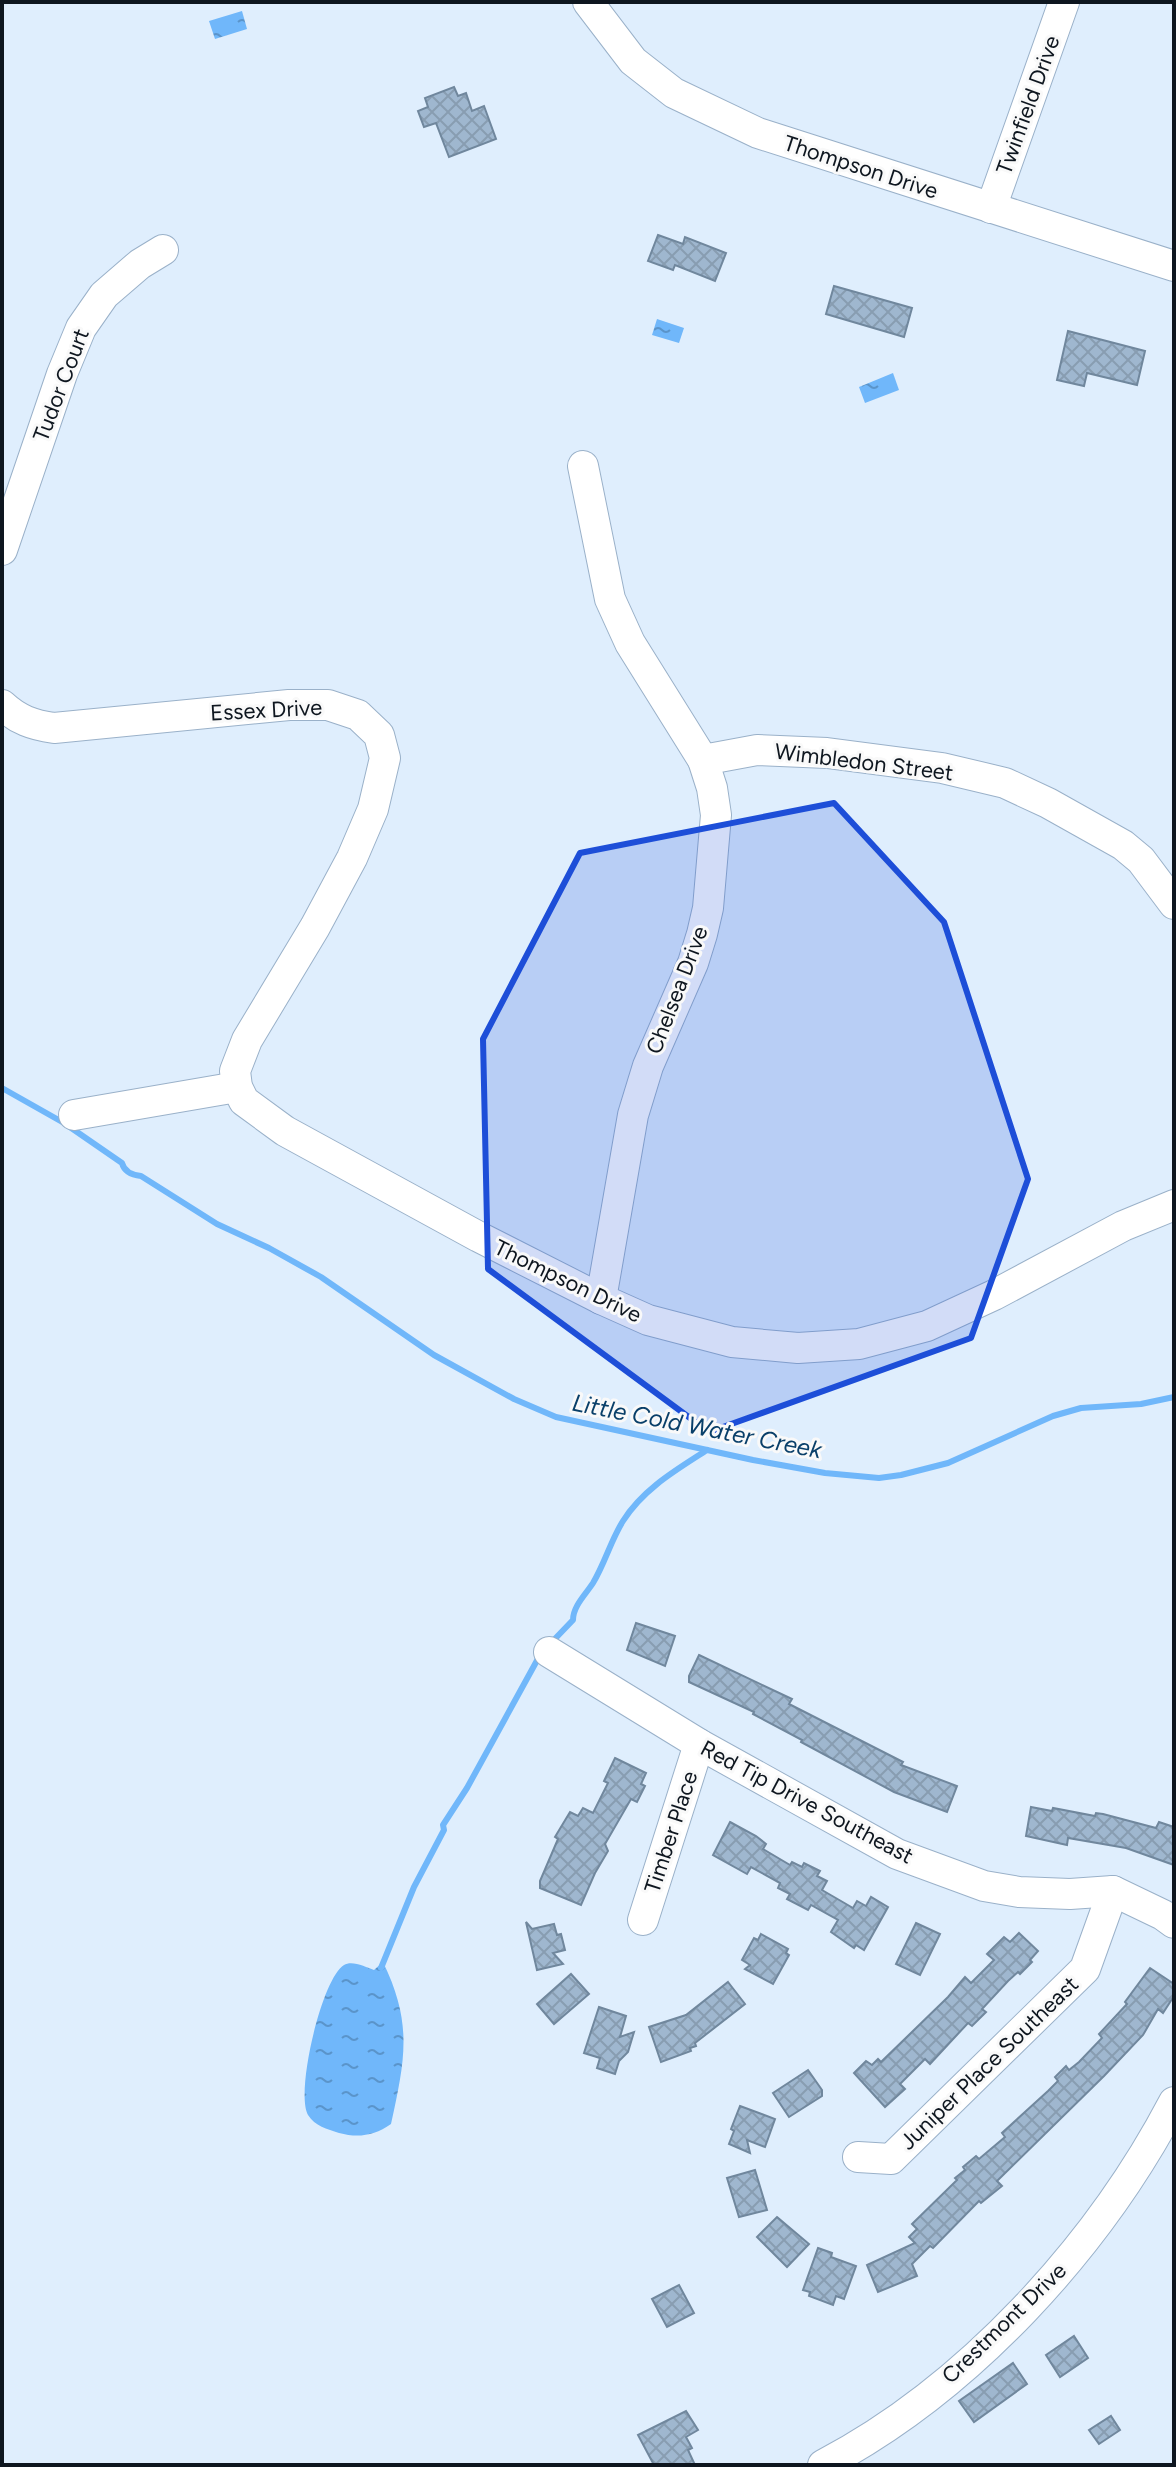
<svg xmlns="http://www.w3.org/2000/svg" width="1176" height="2467" font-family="Figtree,sans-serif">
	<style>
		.water { fill: url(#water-ripples) }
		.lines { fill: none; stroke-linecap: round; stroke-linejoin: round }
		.stream { stroke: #70b7fa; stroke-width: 6 }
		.building { fill: url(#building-cross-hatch); stroke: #70879d; stroke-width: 2 }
		.minor-casing { stroke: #9ab1c9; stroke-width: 32 }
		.minor { stroke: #fff; stroke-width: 30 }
		.marked { fill: #1d4ed8; fill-opacity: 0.2; stroke: #1d4ed8; stroke-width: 6; stroke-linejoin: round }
		.labels { text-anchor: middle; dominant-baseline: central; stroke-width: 6; stroke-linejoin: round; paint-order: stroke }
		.street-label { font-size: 22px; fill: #0e161f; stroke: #f9f9f9 }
		.water-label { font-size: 24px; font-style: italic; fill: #093f69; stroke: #f9f9f9 }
	</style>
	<defs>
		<pattern id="water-ripples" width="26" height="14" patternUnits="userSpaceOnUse" patternTransform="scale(2)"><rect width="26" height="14" fill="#70b7fa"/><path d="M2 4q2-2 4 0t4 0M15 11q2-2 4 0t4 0" fill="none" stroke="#5a94ca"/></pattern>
		<pattern id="building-cross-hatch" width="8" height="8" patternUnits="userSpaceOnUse" patternTransform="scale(2)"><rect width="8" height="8" fill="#9fb7cf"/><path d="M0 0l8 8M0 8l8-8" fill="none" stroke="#889db1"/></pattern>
	</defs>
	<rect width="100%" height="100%" fill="#dfeefd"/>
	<g class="water">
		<polygon points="242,11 247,29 215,39 209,21"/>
		<polygon points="657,319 684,328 679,343 652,335"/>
		<polygon points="893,373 899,390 865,403 859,387"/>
		<path d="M383,1962C413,2024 405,2059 391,2124C374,2136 358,2138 339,2133C327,2129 315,2126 308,2115C295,2092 322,1978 344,1965C352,1960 366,1967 374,1970Z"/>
	</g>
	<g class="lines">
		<g class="stream">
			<path d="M2,1088L64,1123L122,1163C124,1171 132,1175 141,1176L217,1224L269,1248L321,1277L434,1355L514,1399L556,1417L753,1460L825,1473L879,1478L901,1475L948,1463L1053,1416L1081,1408L1141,1404L1174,1397"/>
			<path d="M550,1644L573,1620C573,1606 586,1594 593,1583C605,1563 611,1540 623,1521C643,1489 676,1470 707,1450"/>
			<polyline points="381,1968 414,1887 444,1830 443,1825 467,1788 540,1655"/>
		</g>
	</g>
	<g class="building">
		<polygon points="454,87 458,96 466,93 472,111 484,106 496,139 449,157 436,123 424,127 418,111 428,107 425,98"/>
		<polygon points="658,235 683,244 685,237 726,253 715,281 675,265 673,270 648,261"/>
		<polygon points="834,286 912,308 904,337 826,314"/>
		<polygon points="1068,331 1145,351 1137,385 1087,373 1084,386 1057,380"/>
		<polygon points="636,1623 675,1636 665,1666 627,1650"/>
		<polygon points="699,1655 792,1699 789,1704 903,1762 901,1765 957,1786 947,1812 894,1792 801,1742 802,1740 753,1714 754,1712 689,1682 689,1676"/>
		<polygon points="615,1758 646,1773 641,1784 645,1786 637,1802 631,1799 605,1844 608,1851 595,1873 581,1905 540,1888 540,1881 558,1839 555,1837 570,1812 578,1816 583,1808 593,1813 608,1783 604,1781"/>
		<polygon points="1031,1807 1052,1811 1053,1808 1095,1816 1096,1813 1103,1814 1156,1828 1159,1822 1174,1827 1174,1865 1126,1848 1068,1838 1067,1845 1026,1836"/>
		<polygon points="730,1822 756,1836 766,1844 763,1849 790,1865 792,1862 802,1867 804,1863 820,1871 817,1876 827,1881 822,1890 853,1908 857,1901 866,1906 871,1897 888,1907 864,1950 856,1945 854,1948 831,1932 838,1920 811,1905 808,1910 787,1899 790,1894 778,1888 780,1883 751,1867 747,1874 713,1855"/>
		<polygon points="526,1922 532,1929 554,1924 557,1935 561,1934 565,1950 553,1953 563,1964 537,1970"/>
		<polygon points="916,1923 940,1934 920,1975 896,1964"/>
		<polygon points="1019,1933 1038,1951 1030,1960 1032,1962 1020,1974 1018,1972 1008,1981 982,2009 986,2012 972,2026 968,2023 930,2064 925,2059 900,2084 905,2089 885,2107 854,2073 866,2061 872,2065 878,2059 881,2062 948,1997 965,1977 971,1983 994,1960 987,1954 1004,1937 1010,1942"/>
		<polygon points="761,1934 788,1949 786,1953 789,1955 773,1984 745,1969 750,1965 742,1960 754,1938 758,1940"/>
		<polygon points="1150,1968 1174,1984 1174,1996 1163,2013 1158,2009 1143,2035 1104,2076 997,2181 1002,2186 981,2203 979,2201 933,2248 930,2246 912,2264 917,2276 878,2292 867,2265 915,2243 909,2237 917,2229 912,2224 957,2180 955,2178 965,2170 963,2167 976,2156 979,2159 1005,2137 1002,2133 1048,2091 1058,2081 1055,2077 1066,2066 1069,2070 1079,2062 1102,2038 1099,2034 1127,2004 1125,2002"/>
		<polygon points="571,1974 589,1994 554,2024 537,2004"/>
		<polygon points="728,1982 745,2004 695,2043 696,2046 690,2048 691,2051 661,2062 649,2027 686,2015"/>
		<polygon points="599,2007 626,2016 620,2037 634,2032 628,2052 619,2061 615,2074 597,2068 600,2058 584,2053"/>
		<polygon points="808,2070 822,2090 822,2096 789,2117 773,2093"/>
		<polygon points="740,2106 775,2119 765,2147 747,2140 750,2153 729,2144 734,2131 731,2129"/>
		<polygon points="755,2170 767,2210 739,2217 727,2178"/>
		<polygon points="777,2217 809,2244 787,2267 757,2237"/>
		<polygon points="818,2248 832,2253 831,2257 856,2266 844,2299 836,2296 833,2305 809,2296 810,2292 803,2290"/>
		<polygon points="679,2285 694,2313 667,2327 652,2299"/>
		<polygon points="1074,2336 1088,2358 1060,2377 1046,2355"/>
		<polygon points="1013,2363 1027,2384 974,2422 959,2401"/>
		<polygon points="686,2411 698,2430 686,2437 692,2448 688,2450 695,2465 654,2465 638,2435"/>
		<polygon points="1111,2416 1120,2430 1099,2444 1089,2430"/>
	</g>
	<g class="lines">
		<g class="minor-casing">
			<g id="minor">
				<polyline points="588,2 633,61 674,93 758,133 1174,266"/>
				<polyline points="991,208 1064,2"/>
				<polyline points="583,466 610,599 630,643 703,760 712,788 716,815 708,908 702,934 693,963 648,1066 633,1115 601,1299"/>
				<polyline points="2,550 62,374 81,328 104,295 140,264 163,250"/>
				<path d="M2,705C18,720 33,725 54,728L289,705H328L358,715L379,735L385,758L373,809L352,858L315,927L247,1040L235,1071L237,1087L244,1101L285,1131L479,1237L601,1299L648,1320L732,1342L798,1348L859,1344L927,1326L994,1295L1123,1226L1174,1205"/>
				<polyline points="703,760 757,750 827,753 942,768 1005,783 1048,803 1123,845 1141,860 1174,904"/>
				<polyline points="74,1115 237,1087"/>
				<polyline points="549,1652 699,1744 897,1854 984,1886 1019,1892 1070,1894 1113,1891 1163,1915 1174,1923"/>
				<polyline points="643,1920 699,1744"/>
				<polyline points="858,2157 891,2159 1085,1969 1113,1891"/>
				<path d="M823,2465C968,2389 1098,2247 1174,2102"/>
			</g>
		</g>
		<use href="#minor" class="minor"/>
	</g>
	<path class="marked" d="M834,803L944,922L1028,1179L971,1338L709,1432L488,1269L483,1039L580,853Z"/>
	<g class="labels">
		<g class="street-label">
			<text transform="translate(1028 105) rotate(-70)">Twinfield Drive</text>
			<text transform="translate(861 167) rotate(18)">Thompson Drive</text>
			<text transform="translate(61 385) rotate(-69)">Tudor Court</text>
			<text transform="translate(266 710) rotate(-3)">Essex Drive</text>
			<text transform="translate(864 762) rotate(7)">Wimbledon Street</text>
			<text transform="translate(677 990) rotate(-69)">Chelsea Drive</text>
			<text transform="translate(568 1281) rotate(26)">Thompson Drive</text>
			<text transform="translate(807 1802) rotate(28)">Red Tip Drive Southeast</text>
			<text transform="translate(671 1832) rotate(-72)">Timber Place</text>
			<text transform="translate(989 2063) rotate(-44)">Juniper Place Southeast</text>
			<text transform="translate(1004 2323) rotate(-44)">Crestmont Drive</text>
		</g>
		<g class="water-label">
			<text transform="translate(697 1426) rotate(11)">Little Cold Water Creek</text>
		</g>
	</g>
	<rect width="1176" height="2467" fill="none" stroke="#0e161f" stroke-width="8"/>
</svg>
